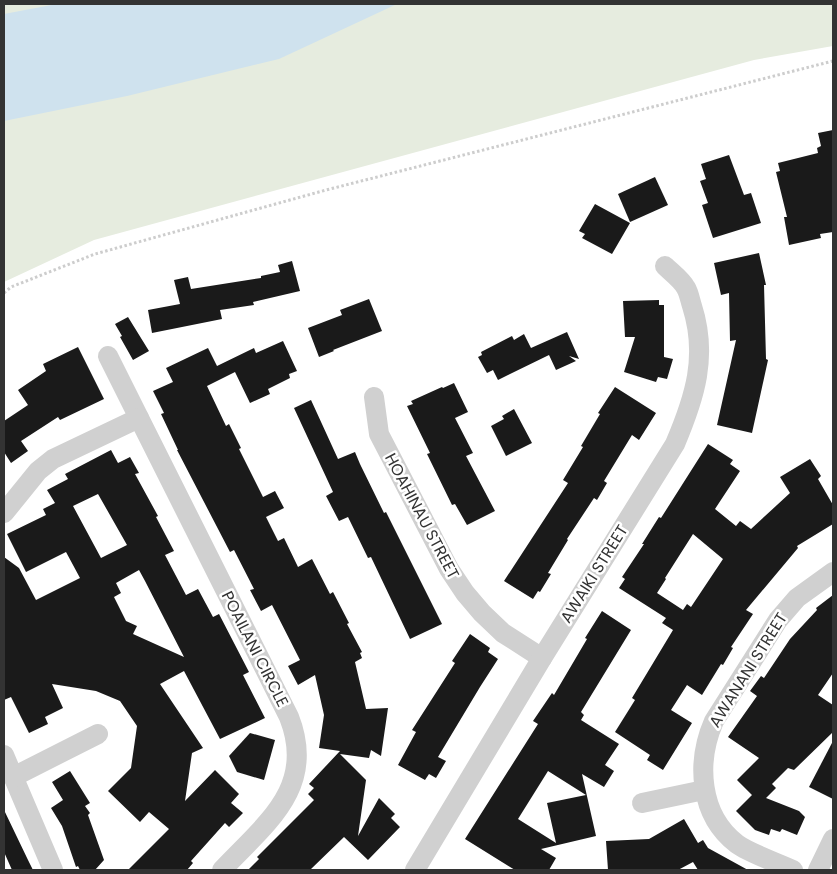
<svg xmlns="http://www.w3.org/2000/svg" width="837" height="874" font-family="Poppins,sans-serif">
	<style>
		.green { fill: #e6ecdf }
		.water { fill: #cfe2ee }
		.building { fill: #1a1a1a; fill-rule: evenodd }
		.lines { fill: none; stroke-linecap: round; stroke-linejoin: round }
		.path { stroke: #cdcdcd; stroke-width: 3; stroke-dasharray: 2.5 2.5; stroke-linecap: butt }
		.street { stroke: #d0d0d0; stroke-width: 20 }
		.labels { text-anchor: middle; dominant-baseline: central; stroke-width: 5; stroke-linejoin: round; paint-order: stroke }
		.street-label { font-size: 16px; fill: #333; stroke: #fff }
	</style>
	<rect width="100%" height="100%" fill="#fff"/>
	<polygon class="green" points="4,4 833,4 833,46 754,60 94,240 4,282"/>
	<polygon class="water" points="57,4 397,4 279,59 127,96 4,121 4,14"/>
	<g class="building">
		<polygon points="833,130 833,232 820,234 821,238 789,245 784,217 787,217 776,172 780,171 778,163 818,153 817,148 821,146 818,133"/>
		<polygon points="729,155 744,195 751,193 761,223 713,238 702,205 708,203 700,181 706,179 701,164"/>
		<polygon points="655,177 668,205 630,222 618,194"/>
		<polygon points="595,204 630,223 612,254 582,238 585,234 579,231"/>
		<polygon points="759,253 766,285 764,285 766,359 768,360 752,433 717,425 736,340 730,341 729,293 721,295 714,263"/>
		<polygon points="292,261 300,291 253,302 254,305 220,310 222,319 152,333 148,310 180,304 174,280 188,277 191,289 261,278 261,276 280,272 278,265"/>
		<polygon points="369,299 382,331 333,350 334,351 319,357 308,328 342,315 340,310"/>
		<polygon points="659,300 659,305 664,305 664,357 673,359 667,379 658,377 656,382 624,372 635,337 625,337 623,301"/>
		<polygon points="128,317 149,351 133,360 120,337 122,336 115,324"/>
		<polygon points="567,332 579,359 569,356 576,361 556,370 549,355 498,380 493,370 487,373 478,357 482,355 481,352 512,336 514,340 524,334 531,348"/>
		<polygon points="283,341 297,371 289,374 290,378 268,389 270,394 250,403 235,372 207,386 226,426 229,424 241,448 239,449 263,497 275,491 284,508 266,517 278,541 284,538 298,567 312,559 330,594 333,592 349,623 347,624 362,652 360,653 362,658 355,662 366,709 388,708 381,756 371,750 369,758 340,754 366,780 358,836 379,798 395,814 391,818 400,827 368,860 344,837 310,870 248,870 259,859 257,857 314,800 308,794 314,788 309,784 340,751 319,748 324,715 315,675 298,685 288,666 300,660 272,605 261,611 250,590 254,589 234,550 230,552 177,450 178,450 161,414 164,413 153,391 173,382 166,368 208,348 217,366 254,348 256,353"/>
		<polygon points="78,347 104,399 60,420 58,417 21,441 28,451 11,463 4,452 4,421 28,405 18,390 46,371 43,364"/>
		<polygon points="454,383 468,412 455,418 473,453 466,456 495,511 467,525 455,504 452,505 427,454 430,453 407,406 413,404 411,401 442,387 443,388"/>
		<polygon points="615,387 656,413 639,440 632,435 604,481 607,483 597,500 594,498 567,539 568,540 548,573 551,574 540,592 538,591 533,599 504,581 568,483 563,480 583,447 581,446 600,414 598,413"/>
		<polygon points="311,400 338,459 355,452 360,464 384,513 386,512 442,624 410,639 371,557 368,558 348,517 339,521 326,496 333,492 294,408"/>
		<polygon points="514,409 532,443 506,456 491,426 504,419 502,416"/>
		<path d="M708,444L733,460L730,464L740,471L715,509L736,526L740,521L751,529L790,493L780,477L810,459L821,476L818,479L833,505V524L797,546L798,548L746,610L753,614L731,647L733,648L723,665L721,664L702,695L687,685L671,710L692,723L663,770L647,760L650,755L615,732L635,700L632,698L673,630L662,623L666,618L619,588L625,579L622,577L644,544H642L659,517L661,518ZM693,534L723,559L691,607L687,604L683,610L657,593L666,579L665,578Z"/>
		<path d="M111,450L118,463L130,457L139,473L135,474L158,516L156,517L174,551L165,555L186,595L198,589L213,617L219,614L249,672L243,675L265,718L220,739L184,671L160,684L203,748L192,753L185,801L215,770L239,794L231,803L243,813L229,827L225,823L191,861L193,863L187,870H128L169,829L149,812L140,822L108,791L131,768L137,726L120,701L96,691L52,684L63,708L45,717L48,724L29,733L11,697L4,700V557L19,568L36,600L80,578L66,552L26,572L7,534L46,515L43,509L55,503L47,490L68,479L65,474ZM98,494L127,545L101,558L73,506ZM139,570L145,581L184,657L133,634L137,626L126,621L114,597L121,593L116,583Z"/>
		<polygon points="833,595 833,673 818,695 833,705 833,732 794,770 788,768 772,784 776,788 766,798 799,811 805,817 797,835 782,829 780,832 771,829 769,835 755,830 736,811 752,795 737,780 759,758 728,737 757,696 750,691 761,676 764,678 790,639 817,610 816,608"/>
		<path d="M602,611L631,630L581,712L584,715L581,720L619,744L605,765L614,771L604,787L582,774L596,836L541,849L556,858L549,870H515L465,839L538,724L533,721L552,693L554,695L587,639L585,638ZM548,771L586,795L547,803L556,843L518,819Z"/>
		<polygon points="470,634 490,648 488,652 498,659 480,687 438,757 446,761 436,778 429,774 425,780 398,765 416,732 412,730 455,663 452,661"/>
		<polygon points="250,733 275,740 264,780 237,772 229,756"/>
		<polygon points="833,741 833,799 809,787"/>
		<polygon points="70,771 90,803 85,806 90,813 88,815 104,860 95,870 80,870 78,866 76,867 62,826 51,808 63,800 52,782"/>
		<polygon points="4,810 28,860 33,870 12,870 4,852"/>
		<polygon points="684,819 698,843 703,840 708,848 748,870 698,870 693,862 678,870 608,870 606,841 649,839"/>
	</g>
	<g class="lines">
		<polyline class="path" points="4,293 11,287 95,254 326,190 833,61"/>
		<g class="street">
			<polyline points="108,356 139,418"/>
			<polyline points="374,397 379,434 449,569 465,593 482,613 503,633 542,658"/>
			<path d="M4,513L38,471L53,459L139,418L289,717C317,788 265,824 222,870"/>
			<polyline points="4,755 53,870"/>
			<polyline points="13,777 98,734"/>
			<polyline points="642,803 704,790"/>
			<path d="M415,870L542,658L675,444C695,397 708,356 692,306C690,300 689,293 686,288C682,280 671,272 665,266"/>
			<path d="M793,870C778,863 749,853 737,844C699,815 696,762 714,721L778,620L797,598L833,572"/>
			<polyline points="818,870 833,839"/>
		</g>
	</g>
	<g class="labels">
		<g class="street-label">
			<text transform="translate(422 516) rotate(62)">HOAHINAU STREET</text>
			<text transform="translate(594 574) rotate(-58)">AWAIKI STREET</text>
			<text transform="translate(255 649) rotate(63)">POAILANI CIRCLE</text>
			<text transform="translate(748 670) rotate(-58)">AWANANI STREET</text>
		</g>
	</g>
	<rect width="837" height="874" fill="none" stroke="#333333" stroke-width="10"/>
</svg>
